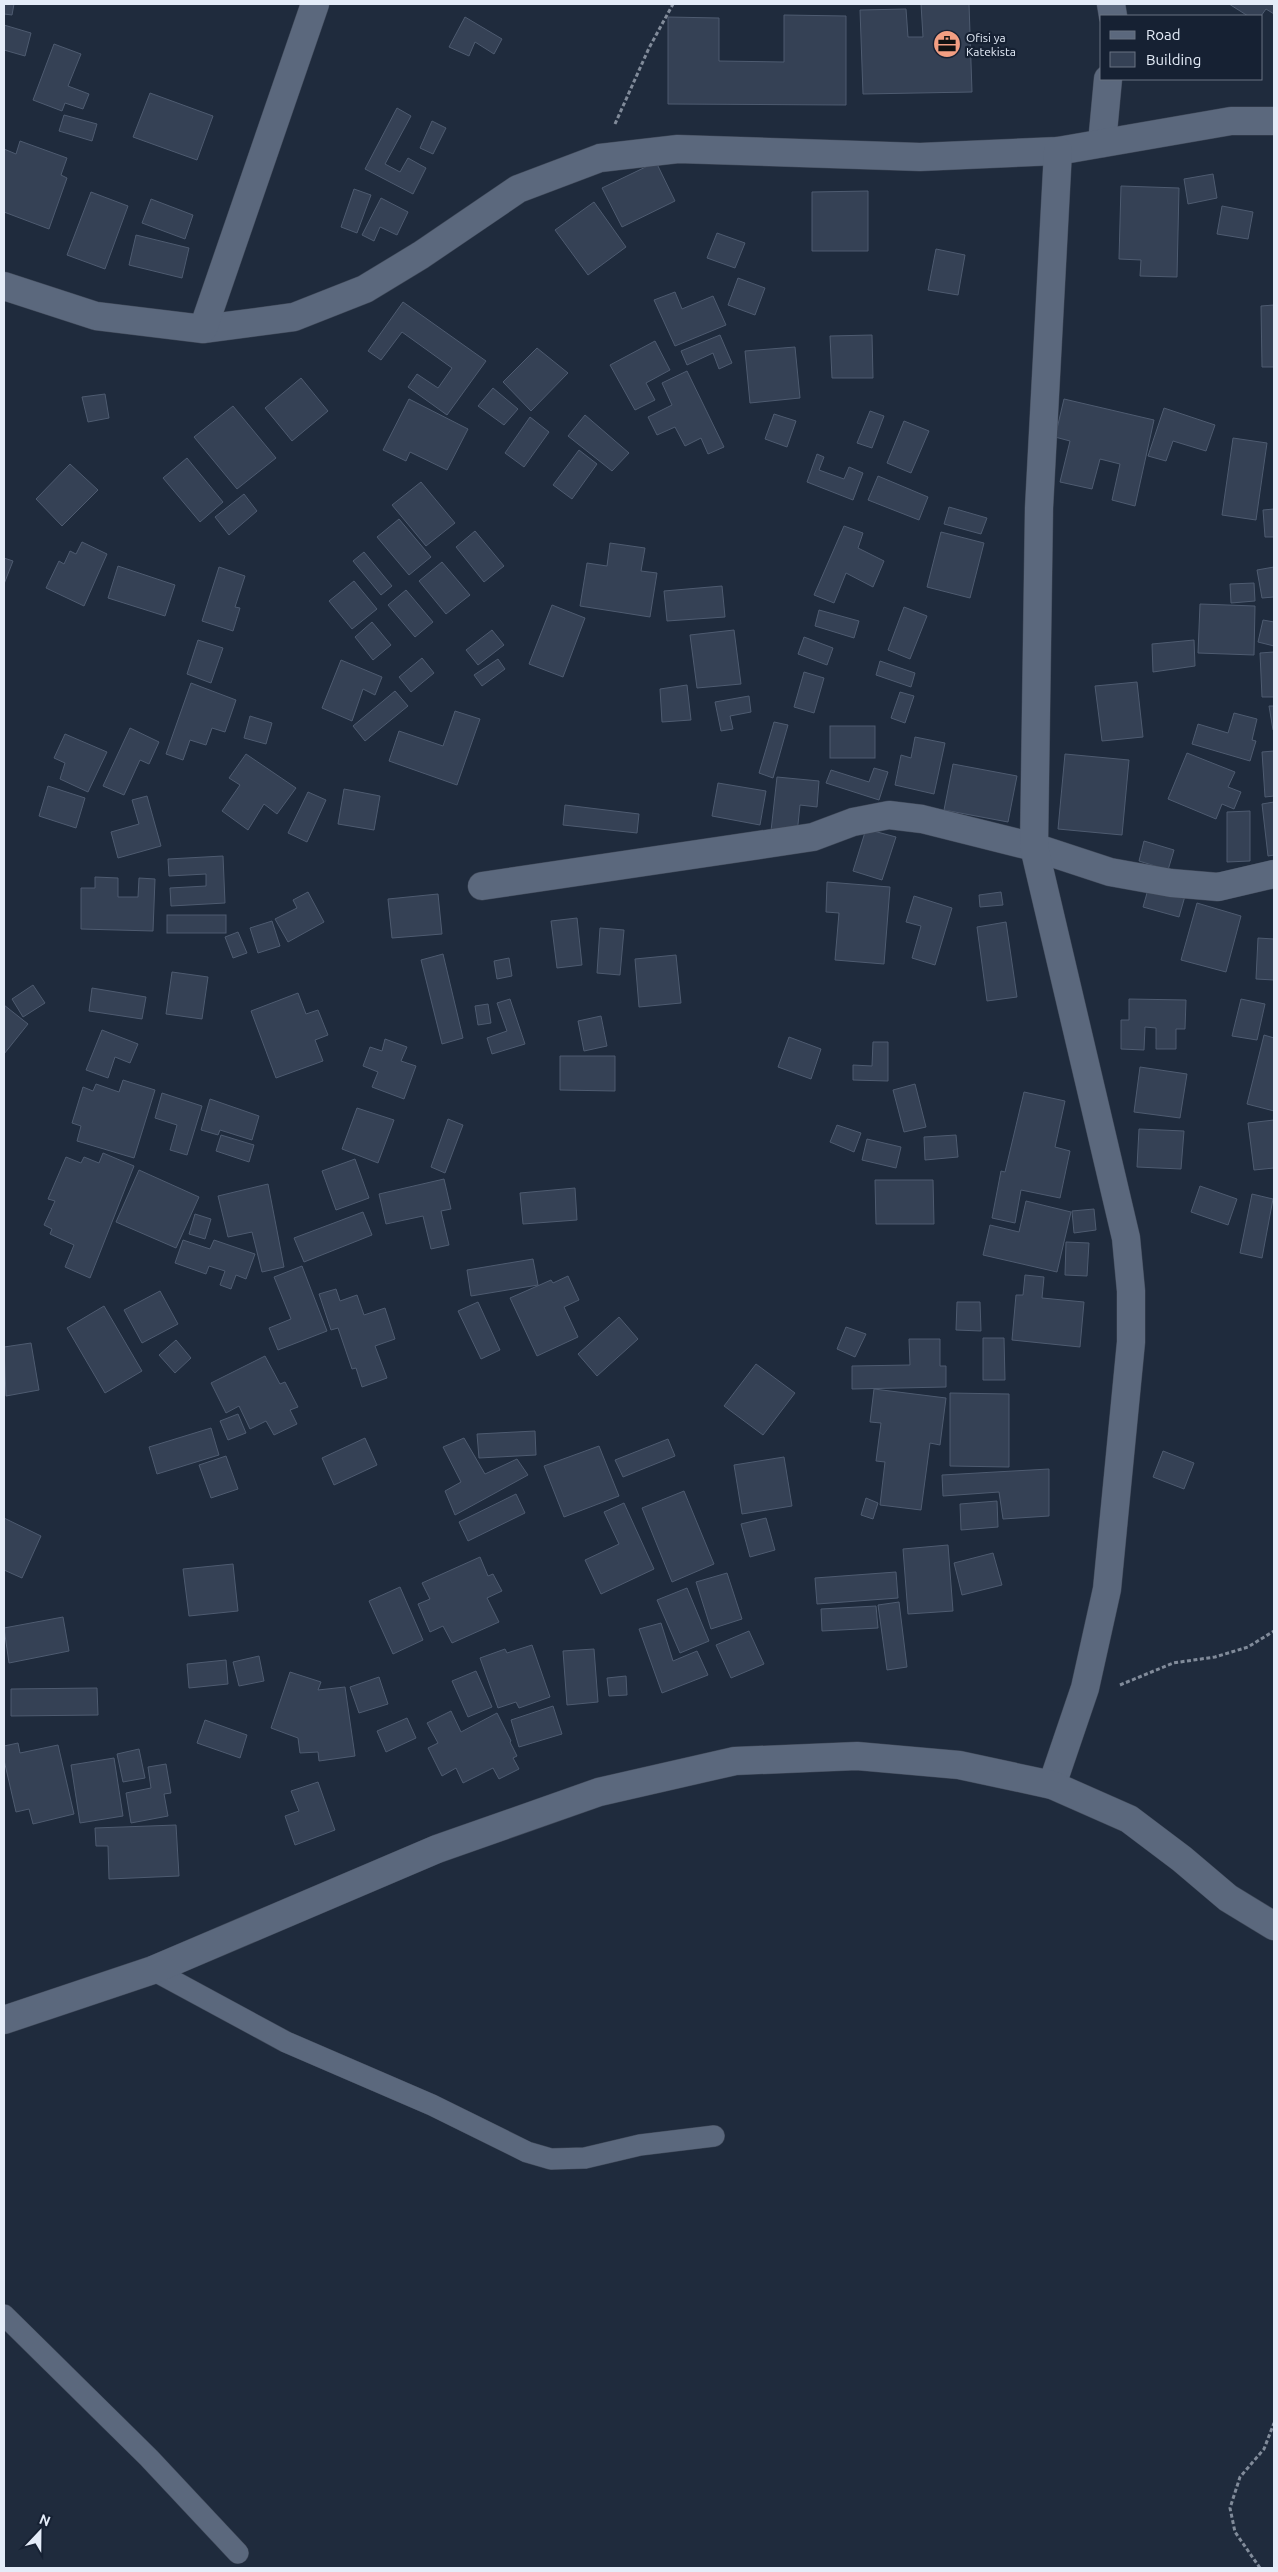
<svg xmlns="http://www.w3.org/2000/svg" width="1278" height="2572" font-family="Ubuntu,sans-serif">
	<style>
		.building { fill: #354155; stroke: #4e5b70 }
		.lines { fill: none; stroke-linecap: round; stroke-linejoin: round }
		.lane-casing { stroke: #3e4757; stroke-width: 22 }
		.street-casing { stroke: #3e4757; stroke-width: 29 }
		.secondary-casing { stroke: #3e4757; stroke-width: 29 }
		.path { stroke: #818b9a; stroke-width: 3; stroke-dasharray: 4 2.5; stroke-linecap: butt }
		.lane { stroke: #5b687d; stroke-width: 21 }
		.street { stroke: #5b687d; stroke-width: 28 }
		.secondary { stroke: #5b687d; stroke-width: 28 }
		.labels { text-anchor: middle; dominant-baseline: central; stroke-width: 4.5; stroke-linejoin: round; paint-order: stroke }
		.poi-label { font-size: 12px; fill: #e4ecf8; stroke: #162133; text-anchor: start }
	</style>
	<rect width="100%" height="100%" fill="#1f2b3d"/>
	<g class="building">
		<polygon points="4,4 14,4 12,15 4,14"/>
		<polygon points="921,4 969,4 972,92 863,94 860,10 906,9 908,37 923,37"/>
		<polygon points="1229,4 1274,4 1274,14 1266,9 1261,16 1248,16"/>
		<polygon points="784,15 846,16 846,105 668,104 668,17 719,18 719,61 784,62"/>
		<polygon points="465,17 502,39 494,54 475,42 469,56 449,47"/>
		<polygon points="4,25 31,33 25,56 4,50"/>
		<polygon points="54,44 81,54 68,86 89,94 83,109 65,103 62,111 33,100"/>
		<polygon points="150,93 213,116 197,160 133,137"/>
		<polygon points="397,108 411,116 385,164 400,172 408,158 426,168 413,194 365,169"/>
		<polygon points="64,115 97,124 92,141 59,131"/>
		<polygon points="432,121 446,128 433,154 420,148"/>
		<polygon points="20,141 67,158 61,175 67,178 49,229 4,212 4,149 16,154"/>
		<polygon points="656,162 675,201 622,227 602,188"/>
		<polygon points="1213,174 1217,198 1188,204 1184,179"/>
		<polygon points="1121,186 1179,188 1177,277 1140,276 1141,260 1119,259"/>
		<polygon points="354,189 371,195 357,233 341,227"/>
		<polygon points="868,191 868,251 812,251 812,192"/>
		<polygon points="91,192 128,206 105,269 67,255"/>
		<polygon points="381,198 408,212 397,235 380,227 374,241 362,235"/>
		<polygon points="151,199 193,215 185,239 142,223"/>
		<polygon points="594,202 626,247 588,275 555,230"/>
		<polygon points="1222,206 1253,212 1248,239 1217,234"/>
		<polygon points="717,233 745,243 735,268 707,258"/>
		<polygon points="136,235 189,248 182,278 129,265"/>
		<polygon points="936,249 965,255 958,295 928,290"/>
		<polygon points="738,278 765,288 755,315 728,305"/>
		<polygon points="675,292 682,309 713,296 726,325 675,346 654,300"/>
		<polygon points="403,302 486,361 447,415 408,387 417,374 438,388 452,368 402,332 381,360 368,351"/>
		<polygon points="1274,305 1274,367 1262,367 1261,306"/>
		<polygon points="720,335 732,363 719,369 713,353 687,365 681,351"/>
		<polygon points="872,335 873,378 832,378 830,336"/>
		<polygon points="655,341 670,370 646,383 655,400 635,410 610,365"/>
		<polygon points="795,347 800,398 750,403 745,351"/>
		<polygon points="537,348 568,373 531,411 503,382"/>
		<polygon points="687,371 724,447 708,454 701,438 685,446 675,427 657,435 648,417 672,405 662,383"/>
		<polygon points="301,378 328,411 292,441 265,408"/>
		<polygon points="493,388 518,409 504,425 478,406"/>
		<polygon points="105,394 109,418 88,422 82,397"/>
		<polygon points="409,399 468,429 447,470 410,452 406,461 383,450"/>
		<polygon points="1064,399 1154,420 1135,506 1112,500 1120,464 1100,459 1092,489 1060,482 1070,441 1055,437"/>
		<polygon points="233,406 276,458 237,489 194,437"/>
		<polygon points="1164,408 1215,425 1206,451 1173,441 1166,461 1148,456"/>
		<polygon points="870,411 884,416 872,448 857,443"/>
		<polygon points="774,414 796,421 787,447 765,439"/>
		<polygon points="585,415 629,453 612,471 568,436"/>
		<polygon points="530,417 549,432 524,467 505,453"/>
		<polygon points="904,421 929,431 911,473 887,463"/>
		<polygon points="1233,438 1267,443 1256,520 1222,515"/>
		<polygon points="579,450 597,464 572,499 553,485"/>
		<polygon points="817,454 824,457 819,470 844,479 849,467 863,473 853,500 807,482"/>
		<polygon points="187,458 223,502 200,522 163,478"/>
		<polygon points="70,464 98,490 62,526 36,499"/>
		<polygon points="878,476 928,497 919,520 868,500"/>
		<polygon points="421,482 455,523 426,546 392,505"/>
		<polygon points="244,494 257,511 229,535 215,517"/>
		<polygon points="949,507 987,518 981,534 944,524"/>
		<polygon points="1274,509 1274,537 1265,537 1263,510"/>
		<polygon points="399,519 431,557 409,575 377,537"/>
		<polygon points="844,526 863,533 858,548 884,561 873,587 846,573 834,603 814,595"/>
		<polygon points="475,531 504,566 484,582 456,547"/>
		<polygon points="941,532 984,543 970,598 927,587"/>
		<polygon points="82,542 107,554 84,606 46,588 59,561 64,564 70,551 76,554"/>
		<polygon points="610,543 645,548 641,571 657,573 650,617 580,606 587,563 607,566"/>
		<polygon points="364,552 392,586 381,595 353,561"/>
		<polygon points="4,558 13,561 4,584"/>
		<polygon points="442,562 470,595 446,614 419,581"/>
		<polygon points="118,566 175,585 165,616 108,598"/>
		<polygon points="219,567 245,576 235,607 240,608 233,631 202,621"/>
		<polygon points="1274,567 1274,597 1262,598 1257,570"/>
		<polygon points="354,581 377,609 352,629 329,601"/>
		<polygon points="1254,583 1255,601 1231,603 1230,584"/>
		<polygon points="722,586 725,617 667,621 664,591"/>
		<polygon points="406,590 433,622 415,637 388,605"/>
		<polygon points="1200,604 1255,606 1254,655 1198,653"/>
		<polygon points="552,605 585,618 563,677 529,664"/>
		<polygon points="904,607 927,616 910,659 888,650"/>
		<polygon points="819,610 859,621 854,638 815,626"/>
		<polygon points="1263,620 1274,622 1274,646 1258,642"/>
		<polygon points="372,622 391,645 373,660 355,637"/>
		<polygon points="492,630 504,645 478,665 466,650"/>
		<polygon points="734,630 741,684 697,688 690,635"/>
		<polygon points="804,637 833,648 827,665 798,654"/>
		<polygon points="198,640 223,648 211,683 187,674"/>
		<polygon points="1194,640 1195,666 1153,672 1152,644"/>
		<polygon points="1274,652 1274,697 1262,697 1260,653"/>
		<polygon points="422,658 434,673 411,692 399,677"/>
		<polygon points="498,659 505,669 482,686 474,675"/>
		<polygon points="341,660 382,677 375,695 363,689 352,721 322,708"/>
		<polygon points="880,661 915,673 911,687 876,675"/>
		<polygon points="804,672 824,678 814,713 794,707"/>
		<polygon points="1137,682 1143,737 1102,741 1095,686"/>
		<polygon points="191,683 236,700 225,732 212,728 206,745 190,740 183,760 166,754"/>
		<polygon points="687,685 691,720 662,722 660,689"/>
		<polygon points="395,691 408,706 365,741 353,726"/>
		<polygon points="900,692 914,696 905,723 891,718"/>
		<polygon points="749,696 751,712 730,716 733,729 721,731 715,702"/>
		<polygon points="1269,706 1274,706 1274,729 1273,730"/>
		<polygon points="455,711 480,719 457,785 389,761 399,731 443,746"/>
		<polygon points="1234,713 1257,719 1252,740 1256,741 1250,761 1192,744 1198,724 1228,733"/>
		<polygon points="250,716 272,723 266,744 244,738"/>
		<polygon points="774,722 788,725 773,778 759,773"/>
		<rect x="830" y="726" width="45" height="32"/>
		<polygon points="130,728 159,742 149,764 140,760 124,795 103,786"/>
		<polygon points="65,734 107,752 88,792 60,779 65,763 54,758"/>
		<polygon points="915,737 945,743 934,794 895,785 901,755 911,758"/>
		<polygon points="1274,751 1274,796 1265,797 1262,752"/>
		<polygon points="1187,753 1235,772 1228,787 1241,792 1234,809 1222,804 1216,819 1168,799"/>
		<polygon points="246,754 296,788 277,814 264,804 248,830 222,811 240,785 229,778"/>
		<polygon points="1065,754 1129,760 1122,835 1058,829"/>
		<polygon points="953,764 1017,776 1008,822 944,810"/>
		<polygon points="874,768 888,772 879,800 826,783 831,770 869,782"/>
		<polygon points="777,777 819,781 817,807 800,805 797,834 771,831"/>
		<polygon points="718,783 766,791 760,825 712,816"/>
		<polygon points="48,786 85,798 76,828 39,816"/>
		<polygon points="344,789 380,796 374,830 338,824"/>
		<polygon points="308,792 326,800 307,842 288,833"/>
		<polygon points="147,796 161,846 118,858 111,832 139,824 132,800"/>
		<polygon points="1274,802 1274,855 1268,856 1262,804"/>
		<polygon points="565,805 639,814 637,833 563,825"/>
		<polygon points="1250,811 1250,861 1227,862 1227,812"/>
		<polygon points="866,829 896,837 882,880 853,871"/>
		<polygon points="1144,841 1174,850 1168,870 1139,861"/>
		<polygon points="223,856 225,903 171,906 170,888 206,886 206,874 169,876 168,859"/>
		<polygon points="95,877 118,878 118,897 138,897 139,878 155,879 153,931 81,929 81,888 95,888"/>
		<polygon points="827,882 890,887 884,964 835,960 839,913 826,912"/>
		<polygon points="1149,886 1185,896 1179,917 1143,907"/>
		<polygon points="308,892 324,922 288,942 275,919 297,908 293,900"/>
		<polygon points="1001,892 1003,905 980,907 979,895"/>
		<polygon points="438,894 442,934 392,938 388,899"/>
		<polygon points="914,896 952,908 935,965 912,958 921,926 906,922"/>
		<polygon points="1197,903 1241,916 1226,972 1181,960"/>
		<rect x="167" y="915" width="59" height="18"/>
		<polygon points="577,918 582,965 557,968 551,921"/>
		<polygon points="272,921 280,946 258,953 250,928"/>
		<polygon points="1006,922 1017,997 987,1001 977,927"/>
		<polygon points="600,928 624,930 620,975 597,973"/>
		<polygon points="238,932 247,953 233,958 225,937"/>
		<polygon points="1258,938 1274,939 1274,980 1256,979"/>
		<polygon points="443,954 463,1038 442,1044 421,960"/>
		<polygon points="676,955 681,1003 639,1007 635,959"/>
		<polygon points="509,958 512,976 497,979 494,961"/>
		<polygon points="172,972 208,977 202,1019 166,1014"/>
		<polygon points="33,985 45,1003 23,1017 12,999"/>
		<polygon points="92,988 146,997 142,1019 89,1011"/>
		<polygon points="298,993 306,1014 318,1010 328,1035 315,1040 323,1061 276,1078 251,1011"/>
		<polygon points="510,999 525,1044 492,1054 487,1038 507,1031 497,1003"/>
		<polygon points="1129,999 1186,1000 1185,1029 1176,1029 1176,1049 1156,1049 1156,1028 1145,1027 1144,1050 1121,1049 1121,1020 1129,1020"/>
		<polygon points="1241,999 1265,1004 1257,1040 1232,1036"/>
		<polygon points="488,1004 491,1023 478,1025 475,1006"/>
		<polygon points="4,1005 28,1024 4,1054"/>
		<polygon points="601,1016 607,1046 584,1051 578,1021"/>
		<polygon points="102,1030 138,1044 130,1063 115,1057 108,1078 86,1070"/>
		<polygon points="1264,1035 1274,1038 1274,1111 1247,1104"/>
		<polygon points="789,1037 821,1049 811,1079 778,1067"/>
		<polygon points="385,1039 407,1047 401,1061 416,1066 404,1099 372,1087 378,1072 363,1066 370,1047 382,1051"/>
		<polygon points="873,1042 888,1042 888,1081 853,1080 853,1065 872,1066"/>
		<polygon points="560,1056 615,1056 615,1091 560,1090"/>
		<polygon points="1140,1067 1187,1074 1180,1118 1134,1112"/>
		<polygon points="123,1080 155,1090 134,1158 77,1141 81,1126 72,1123 83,1087 93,1091 96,1084 119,1092"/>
		<polygon points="915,1084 926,1127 904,1132 893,1090"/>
		<polygon points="1024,1092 1065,1101 1055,1147 1070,1151 1060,1198 1021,1190 1015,1223 992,1218 1001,1171 1005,1172"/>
		<polygon points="162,1093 202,1106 187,1155 170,1150 177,1125 155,1118"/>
		<polygon points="210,1099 259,1116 252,1140 220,1130 218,1135 201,1130"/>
		<polygon points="357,1108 394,1120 378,1163 342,1149"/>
		<polygon points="448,1119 463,1125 445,1173 431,1167"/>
		<polygon points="1274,1120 1274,1168 1254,1170 1248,1123"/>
		<polygon points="837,1125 861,1133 854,1152 830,1142"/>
		<polygon points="1139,1129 1184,1131 1181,1169 1137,1167"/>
		<polygon points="221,1135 254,1145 249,1162 216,1151"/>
		<polygon points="956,1135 958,1157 925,1160 924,1137"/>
		<polygon points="867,1139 901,1147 896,1168 862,1160"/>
		<polygon points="103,1153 134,1166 90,1278 65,1267 74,1245 50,1234 52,1229 44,1225 55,1201 48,1199 66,1157 81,1163 84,1157 99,1163"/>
		<polygon points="355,1159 369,1198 336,1210 322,1171"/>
		<polygon points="139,1170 199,1197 176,1248 116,1222"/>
		<polygon points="444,1179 451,1209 441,1211 449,1245 431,1249 423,1216 386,1224 379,1194"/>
		<polygon points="875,1180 933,1180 934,1224 876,1224"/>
		<polygon points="268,1184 284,1267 262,1272 252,1232 228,1237 218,1196"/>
		<polygon points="1200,1186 1237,1199 1228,1225 1191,1212"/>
		<polygon points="575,1188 577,1220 523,1224 520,1193"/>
		<polygon points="1252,1194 1273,1199 1262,1258 1240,1253"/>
		<polygon points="1026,1201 1071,1212 1057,1272 983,1255 990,1225 1019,1232"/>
		<polygon points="1094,1209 1096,1230 1074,1233 1072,1211"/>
		<polygon points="363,1212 372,1235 304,1262 294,1238"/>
		<polygon points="195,1214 211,1219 205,1239 189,1234"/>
		<polygon points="183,1240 210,1249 214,1240 255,1254 246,1279 236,1275 231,1289 220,1285 225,1271 209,1266 206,1274 175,1263"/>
		<polygon points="1066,1242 1089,1243 1087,1276 1065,1275"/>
		<polygon points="533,1259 538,1285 471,1296 467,1270"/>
		<polygon points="302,1266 327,1331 278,1350 269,1328 291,1319 274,1277"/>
		<polygon points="1025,1275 1044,1277 1042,1298 1084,1302 1080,1347 1012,1340 1016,1295 1023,1295"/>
		<polygon points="568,1276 579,1300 564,1307 578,1337 537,1356 510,1298 551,1280 553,1283"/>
		<polygon points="336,1289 340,1301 357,1295 364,1315 385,1308 395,1339 375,1346 387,1378 362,1387 356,1368 352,1369 338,1328 331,1330 319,1294"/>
		<polygon points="160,1291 178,1324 142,1343 124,1310"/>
		<polygon points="478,1302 500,1350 481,1359 458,1311"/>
		<polygon points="957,1302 980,1302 981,1331 956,1330"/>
		<polygon points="104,1306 142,1371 105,1393 67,1328"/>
		<polygon points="619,1317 638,1339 597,1376 578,1354"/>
		<polygon points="846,1327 866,1334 855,1357 837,1349"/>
		<polygon points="983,1338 1004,1338 1005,1380 983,1380"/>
		<polygon points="909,1339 940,1339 940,1366 946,1366 946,1387 852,1389 852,1366 910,1365"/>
		<polygon points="176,1340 191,1358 175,1373 159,1355"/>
		<polygon points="31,1343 39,1390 6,1396 4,1347"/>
		<polygon points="265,1356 280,1384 285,1382 298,1407 290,1410 297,1424 274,1435 266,1421 250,1429 239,1406 226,1413 211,1383"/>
		<polygon points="756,1364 795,1393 763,1435 724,1406"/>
		<polygon points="874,1389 946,1398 940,1445 930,1443 921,1510 880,1505 885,1462 876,1461 881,1423 870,1422"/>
		<polygon points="950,1393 1009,1394 1009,1467 950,1466"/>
		<polygon points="238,1414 246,1433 228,1440 220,1421"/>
		<polygon points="211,1428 219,1455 157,1474 149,1447"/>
		<polygon points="535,1431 536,1455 479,1458 477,1434"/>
		<polygon points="365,1438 377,1465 334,1485 322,1458"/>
		<polygon points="464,1438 485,1474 517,1459 528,1475 455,1515 445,1491 461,1482 443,1447"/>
		<polygon points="668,1439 675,1456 623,1477 615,1460"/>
		<polygon points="599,1446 619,1496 564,1517 544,1466"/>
		<polygon points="1163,1451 1194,1463 1184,1489 1153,1477"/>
		<polygon points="226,1456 238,1489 211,1498 199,1465"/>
		<polygon points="784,1457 792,1506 742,1514 734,1465"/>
		<polygon points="1049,1469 1049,1516 1003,1519 999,1492 943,1496 942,1475"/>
		<polygon points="684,1491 714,1564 672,1582 642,1508"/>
		<polygon points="516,1494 525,1513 468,1541 459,1522"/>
		<polygon points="866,1498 878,1503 873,1519 861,1515"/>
		<polygon points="997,1501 998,1527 961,1530 960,1504"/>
		<polygon points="624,1503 654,1569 601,1594 585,1560 619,1544 604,1512"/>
		<polygon points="4,1518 41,1536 22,1578 4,1570"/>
		<polygon points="766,1518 775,1550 750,1557 741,1524"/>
		<polygon points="948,1545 953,1611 908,1614 903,1549"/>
		<polygon points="993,1553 1002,1585 962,1595 954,1563"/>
		<polygon points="480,1557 488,1576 493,1574 502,1591 487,1598 499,1622 452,1643 443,1626 430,1632 418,1604 430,1599 422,1583"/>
		<polygon points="233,1564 238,1611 189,1616 183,1569"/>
		<polygon points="896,1572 898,1598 817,1604 815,1578"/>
		<polygon points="727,1573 742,1619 711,1629 696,1582"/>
		<polygon points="400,1587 423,1640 393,1654 369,1601"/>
		<polygon points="687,1588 709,1641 680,1653 657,1600"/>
		<polygon points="899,1602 907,1667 887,1670 878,1605"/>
		<polygon points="876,1606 878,1628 822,1631 821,1609"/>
		<polygon points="63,1617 69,1651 9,1663 4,1628"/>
		<polygon points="661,1623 673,1661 697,1651 708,1675 662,1693 639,1629"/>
		<polygon points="749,1631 764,1664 731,1678 716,1645"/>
		<polygon points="532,1645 550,1697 519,1708 516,1702 498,1708 480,1658 505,1649 507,1653"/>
		<polygon points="594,1649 598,1702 567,1705 563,1651"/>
		<polygon points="259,1656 264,1681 239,1686 233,1662"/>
		<polygon points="226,1660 228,1684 189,1688 187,1664"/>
		<polygon points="476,1671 492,1707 468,1717 452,1681"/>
		<polygon points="290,1672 321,1682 318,1690 345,1687 355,1756 319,1761 318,1752 300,1753 298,1738 271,1728"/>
		<polygon points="626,1676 627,1695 609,1696 607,1678"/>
		<polygon points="379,1677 388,1704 359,1713 350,1687"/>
		<polygon points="97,1688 98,1715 11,1716 11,1689"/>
		<polygon points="553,1706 562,1734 519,1747 511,1720"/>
		<polygon points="451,1711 461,1732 497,1713 511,1741 510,1742 517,1756 513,1758 519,1769 499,1779 493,1768 463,1783 456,1768 442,1776 428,1748 438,1743 427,1723"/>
		<polygon points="407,1718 416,1738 386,1752 377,1731"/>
		<polygon points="205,1720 247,1735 240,1758 197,1743"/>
		<polygon points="18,1743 20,1753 58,1745 74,1814 33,1824 29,1809 16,1812 4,1760 4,1746"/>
		<polygon points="139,1749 145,1778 123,1782 117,1754"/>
		<polygon points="114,1758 123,1816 80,1823 71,1765"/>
		<polygon points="166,1764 171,1793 164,1794 168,1816 131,1823 126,1793 151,1788 148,1767"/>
		<polygon points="318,1782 335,1830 295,1845 285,1816 299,1811 291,1791"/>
		<polygon points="176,1825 179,1876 109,1879 108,1846 96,1846 95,1828"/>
	</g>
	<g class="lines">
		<g class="lane-casing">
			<g id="lane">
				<polyline points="153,1970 286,2042 432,2105 527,2152 551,2159 585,2158 640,2145 714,2136"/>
				<polyline points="4,2315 149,2458 238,2553"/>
			</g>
		</g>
		<g class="street-casing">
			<g id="street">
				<polyline points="1111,4 1113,16"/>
				<polyline points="1102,143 1108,79"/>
				<polyline points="203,329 294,317 365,289 421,255 518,189 600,158 678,149 920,157 1058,151 1231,121 1274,121"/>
				<polyline points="482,886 813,837 853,822 889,815 922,819 1034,847 1110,872 1171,883 1218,887 1274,874"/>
				<polyline points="1052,1785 1085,1688 1107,1589 1131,1342 1131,1291 1126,1238 1034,847 1039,508 1058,151"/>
				<polyline points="4,2020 153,1970 437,1849 599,1792 735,1761 857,1756 959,1765 1052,1785 1129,1819 1182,1859 1228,1898 1274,1926"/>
			</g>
		</g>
		<g class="secondary-casing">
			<polyline id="secondary" points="4,286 96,316 203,329 315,4"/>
		</g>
		<g class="path">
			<polyline points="615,124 649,48 673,4"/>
			<polyline points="1120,1685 1173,1663 1215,1657 1248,1647 1274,1631"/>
			<polyline points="1260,2568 1235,2532 1230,2508 1240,2477 1264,2449 1274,2423"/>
		</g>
		<use href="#lane" class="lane"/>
		<use href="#street" class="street"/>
		<use href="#secondary" class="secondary"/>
	</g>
	<defs>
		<g id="office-disc" transform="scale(1.4375)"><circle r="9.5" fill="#f39f83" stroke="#162133"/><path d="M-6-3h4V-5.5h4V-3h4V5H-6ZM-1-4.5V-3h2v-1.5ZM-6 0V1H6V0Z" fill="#111"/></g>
	</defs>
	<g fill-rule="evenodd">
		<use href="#office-disc" x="947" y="44"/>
	</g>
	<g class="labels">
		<g class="poi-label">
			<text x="966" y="37">Ofisi ya<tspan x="966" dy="14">Katekista</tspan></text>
		</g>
	</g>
	<rect width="1278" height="2572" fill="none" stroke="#e4ecf8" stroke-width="10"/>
	<rect x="1100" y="15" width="162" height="65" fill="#162133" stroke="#687282"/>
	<rect x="1110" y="31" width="25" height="8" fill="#5b687d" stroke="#687282"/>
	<text x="1146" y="40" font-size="15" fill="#e4ecf8">Road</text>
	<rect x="1110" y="52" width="25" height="15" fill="#354155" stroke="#687282"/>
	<text x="1146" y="65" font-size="15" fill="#e4ecf8">Building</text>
	<g transform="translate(40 2532) rotate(22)" stroke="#162133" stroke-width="4" paint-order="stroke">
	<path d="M0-4L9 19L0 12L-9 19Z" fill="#e4ecf8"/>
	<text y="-8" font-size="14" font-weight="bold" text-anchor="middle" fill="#e4ecf8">N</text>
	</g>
</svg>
